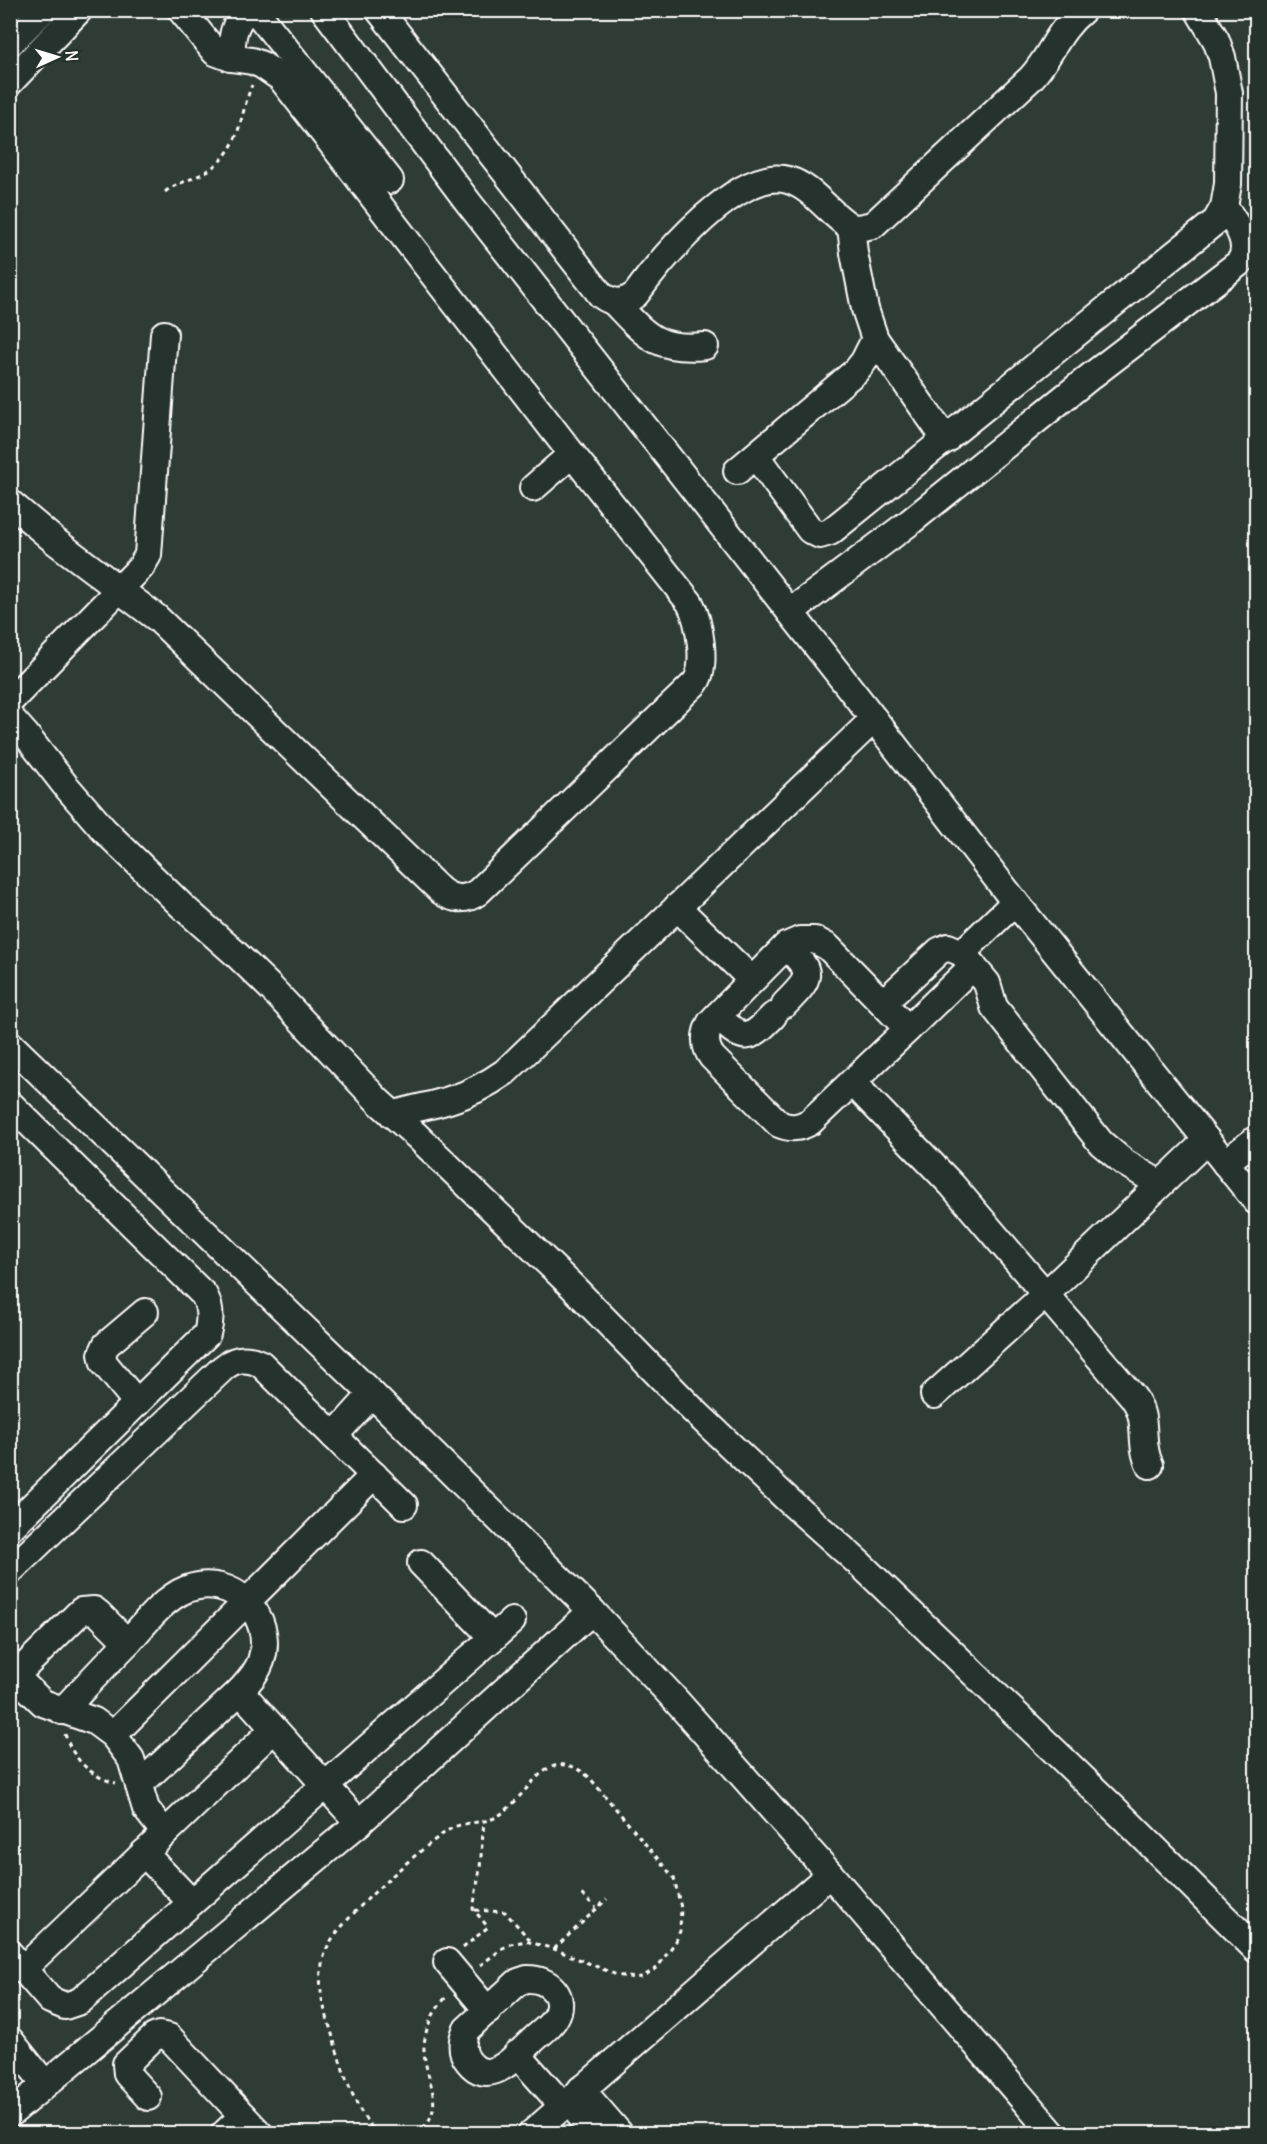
<svg xmlns="http://www.w3.org/2000/svg" width="1267" height="2144" font-family="Delius,sans-serif">
	<style>
		.lines { fill: none; stroke-linecap: round; stroke-linejoin: round }
		.minor-casing { stroke: #fff; stroke-width: 30 }
		.path { stroke: #fff; stroke-width: 3; stroke-dasharray: 4.5 4.5; stroke-linecap: butt }
		.minor { stroke: #26332d; stroke-width: 26 }
	</style>
	<rect width="100%" height="100%" fill="#2f3b35"/>
	<filter id="ink" filterUnits="userSpaceOnUse"><feTurbulence type="fractalNoise" baseFrequency=".0167" numOctaves="2"/><feDisplacementMap in="SourceGraphic" scale="12" xChannelSelector="R" yChannelSelector="G"/><feConvolveMatrix kernelMatrix="1 2 1 2 8 2 1 2 1" color-interpolation-filters="sRGB"/></filter>
	<g filter="url(#ink)">
		<g class="lines">
			<g class="minor-casing">
				<g id="minor">
					<polyline points="255,10 390,180"/>
					<polyline points="324,10 468,202 874,719 1015,902 1256,1201"/>
					<path d="M379,10L601,295C613,304 624,304 636,294C662,258 739,166 788,180C813,187 829,214 851,227L858,228L873,225L1031,78C1052,55 1057,31 1083,10"/>
					<polyline points="10,43 43,10"/>
					<path d="M231,58C232,39 232,24 248,10"/>
					<polyline points="10,82 79,10"/>
					<polyline points="851,227 854,253 865,309 875,339 946,440"/>
					<path d="M614,302C646,335 656,351 705,346"/>
					<polyline points="756,456 810,530 820,535 830,532 1216,221 1224,207 1228,184 1229,93 1222,57 1216,40 1198,10"/>
					<polyline points="737,471 856,371 864,361 875,339"/>
					<polyline points="533,488 572,454"/>
					<path d="M10,503L55,541L157,618L441,891C453,900 466,901 478,892L695,683C708,667 699,620 690,603L572,454L281,78L262,65L252,61L231,58L215,52L181,10"/>
					<path d="M790,612L910,522L1091,376L1239,263C1253,245 1235,222 1224,207"/>
					<polyline points="10,701 141,567 148,555 164,334"/>
					<polyline points="10,717 26,735 65,785 104,830 183,907 236,954 270,987 379,1102 417,1136 572,1286 692,1409 787,1499 861,1565 1123,1817 1256,1949"/>
					<polyline points="677,907 752,980"/>
					<path d="M800,940H815L828,947L908,1029L810,1122C799,1128 791,1129 779,1124L712,1057C704,1046 704,1034 711,1022L786,946Z"/>
					<polyline points="962,953 1015,902"/>
					<polyline points="883,1003 939,951 948,947 962,953 987,983 994,1007 1101,1143 1125,1163 1160,1184"/>
					<path d="M785,1004C812,977 814,973 786,946"/>
					<path d="M717,1016C744,1041 747,1043 773,1016"/>
					<polyline points="908,1029 973,966"/>
					<polyline points="10,1044 372,1394 592,1611 671,1695 830,1874 1053,2134"/>
					<path d="M852,1082L952,1185L1133,1397C1150,1419 1138,1443 1150,1465"/>
					<path d="M10,1104L204,1295C211,1308 211,1320 207,1334L10,1528"/>
					<path d="M393,1115C412,1108 431,1106 449,1100C470,1094 488,1084 505,1072L874,719"/>
					<polyline points="1225,1163 1256,1139"/>
					<polyline points="934,1395 1046,1294 1207,1140"/>
					<polyline points="137,1403 104,1363 102,1354 106,1345 145,1312"/>
					<polyline points="334,1436 372,1394"/>
					<polyline points="421,1563 493,1638"/>
					<path d="M10,1571L223,1368C235,1358 247,1357 261,1364L404,1505"/>
					<polyline points="15,1676 43,1703 94,1721 113,1735 131,1759 146,1809 165,1833"/>
					<polyline points="10,1681 81,1611 94,1610 99,1614 127,1642"/>
					<polyline points="240,1691 359,1823"/>
					<path d="M62,1711C84,1688 106,1664 129,1641C145,1623 164,1598 187,1589C232,1572 276,1616 261,1661C257,1673 248,1682 240,1691L139,1785"/>
					<polyline points="113,1735 374,1475"/>
					<polyline points="144,1853 191,1902"/>
					<polyline points="10,1954 50,2000 65,2006 80,2001 512,1621"/>
					<polyline points="447,1962 488,2011"/>
					<polyline points="23,1969 274,1729"/>
					<path d="M527,1979C548,1978 568,1996 555,2018C550,2027 539,2034 532,2041C516,2056 489,2089 468,2061C460,2051 462,2040 466,2030L518,1982Z"/>
					<polyline points="10,2040 45,2084"/>
					<polyline points="517,2054 563,2106"/>
					<polyline points="581,2089 620,2134"/>
					<polyline points="148,2097 127,2074 126,2064 154,2037 159,2035 169,2037 260,2134"/>
					<polyline points="568,2101 596,2134"/>
					<polyline points="10,2114 359,1823 592,1611"/>
					<polyline points="224,2134 243,2116"/>
					<polyline points="531,2134 830,1874"/>
				</g>
			</g>
			<g class="path">
				<path d="M165,192C177,182 193,180 207,171C242,149 238,119 252,85"/>
				<path d="M65,1734C72,1758 92,1778 116,1783"/>
				<polyline points="582,1894 596,1908"/>
				<polyline points="475,1910 505,1912 532,1942"/>
				<polyline points="463,1948 488,1927 473,1909 480,1868 484,1821"/>
				<polyline points="554,1949 607,1899"/>
				<path d="M378,2134C349,2107 335,2041 323,2004C319,1985 319,1965 328,1946C340,1920 427,1841 454,1827C468,1821 485,1824 498,1816C529,1797 546,1740 589,1777L674,1878L681,1908L680,1931L676,1941L657,1968L642,1977L634,1978L617,1975L554,1949L526,1941L511,1944L503,1948L478,1967"/>
				<path d="M416,2134C451,2108 423,2079 424,2047C425,2026 434,2011 447,1996"/>
			</g>
			<use href="#minor" class="minor"/>
		</g>
	</g>
	<rect width="1267" height="2144" fill="none" stroke="#26332d" stroke-width="36"/>
	<rect x="18" y="18" width="1231" height="2108" fill="none" stroke="#fff" stroke-width="2" filter="url(#ink)"/>
	<g transform="translate(57 57) rotate(86)" stroke="#26332d" stroke-width="4.5" paint-order="stroke">
	<path d="M0-4.5L10 22L0 15L-10 22Z" fill="#ffffff"/>
	<text y="-9" font-size="16" font-weight="bold" text-anchor="middle" fill="#ffffff">N</text>
	</g>
</svg>
